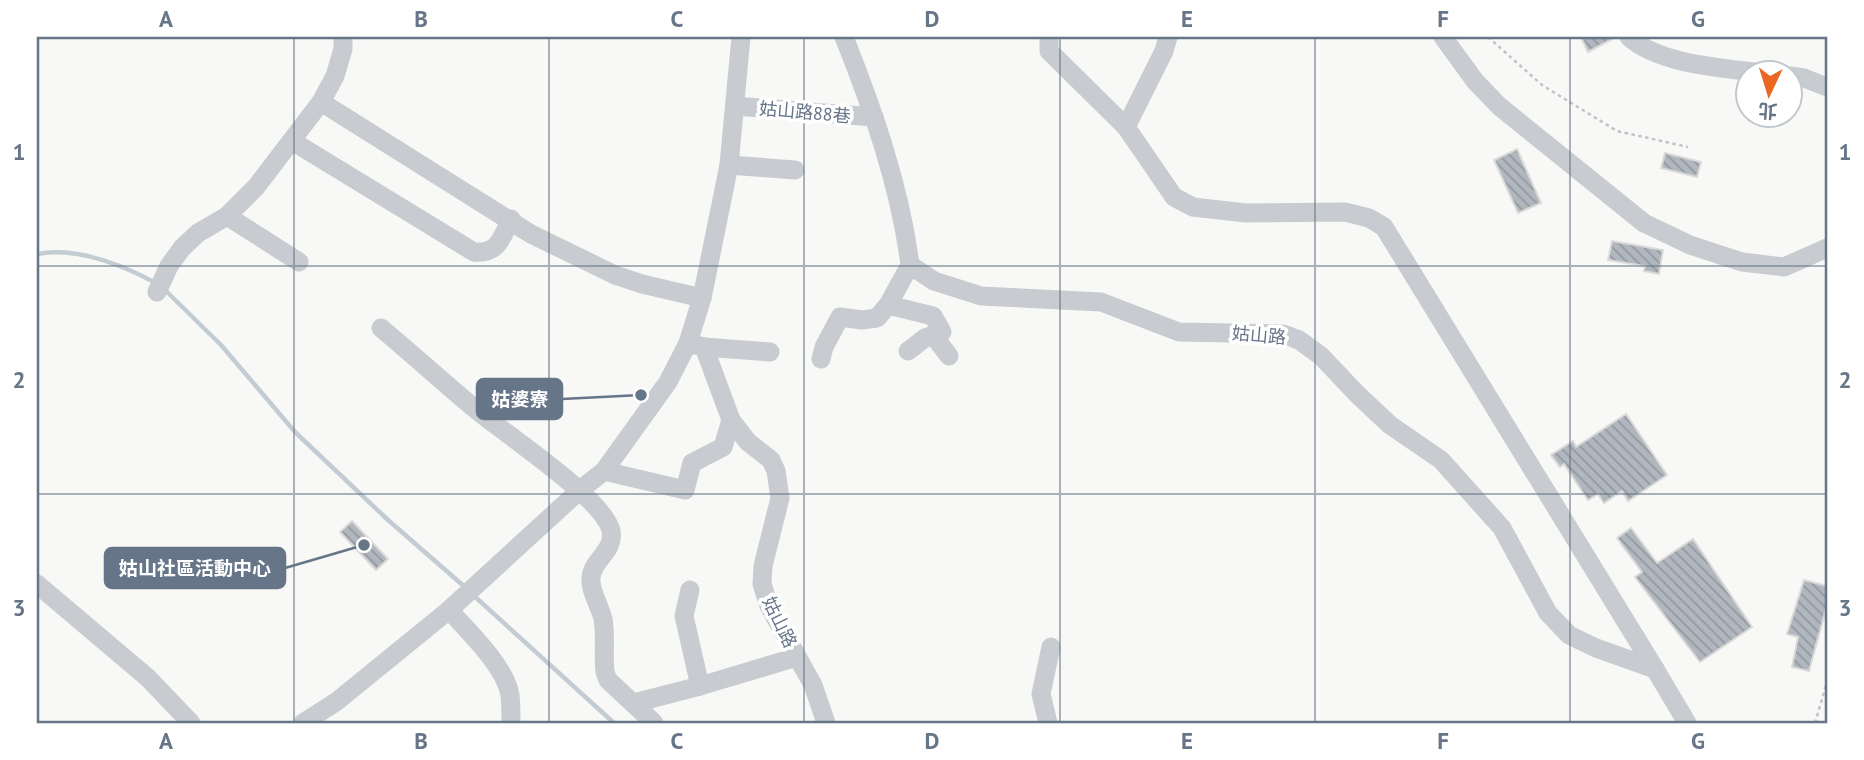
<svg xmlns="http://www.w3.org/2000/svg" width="1864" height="760" font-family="'PT Sans','Noto Sans TC',sans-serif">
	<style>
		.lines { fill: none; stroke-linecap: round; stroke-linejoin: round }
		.stream { stroke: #c3ccd2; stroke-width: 4.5 }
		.building { fill: url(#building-back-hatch); stroke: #dadad8; stroke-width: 2 }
		.path { stroke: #c2c3c6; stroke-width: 2.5; stroke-dasharray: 3.5 3.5; stroke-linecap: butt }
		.minor { stroke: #c8cbcf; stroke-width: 19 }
		.grid { fill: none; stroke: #667588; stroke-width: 2; stroke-opacity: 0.55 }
		.labels { text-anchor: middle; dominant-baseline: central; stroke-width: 7; stroke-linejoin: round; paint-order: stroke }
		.street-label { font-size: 18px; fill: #667588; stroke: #fff }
		.leader { fill: none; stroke: #667588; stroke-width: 2.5 }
		.callout-dot { fill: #667588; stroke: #fff; stroke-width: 2.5 }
		.callout { fill: #667588; stroke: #667588; stroke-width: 2.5 }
		.callout-label { font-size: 19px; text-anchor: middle; font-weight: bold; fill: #fff }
		.neatline { fill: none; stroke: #667588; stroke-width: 2.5 }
		.grid-label { font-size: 23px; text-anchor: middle; font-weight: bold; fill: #667588 }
	</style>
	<defs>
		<pattern id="building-back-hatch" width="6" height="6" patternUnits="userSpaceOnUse" patternTransform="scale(1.75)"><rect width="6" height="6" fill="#b0b7be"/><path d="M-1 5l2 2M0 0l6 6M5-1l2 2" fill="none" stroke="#9399a0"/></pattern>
	</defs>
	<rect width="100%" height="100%" fill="#f8f9f6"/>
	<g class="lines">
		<g class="stream">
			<path d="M37,254C76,247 120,264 154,282"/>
			<polyline points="164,289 221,345 295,432 388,520 466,588"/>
			<polyline points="472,594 614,723"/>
		</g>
	</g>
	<g class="building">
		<polygon points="1581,37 1616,37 1588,52"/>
		<polygon points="1517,149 1541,203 1518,213 1494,160"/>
		<polygon points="1665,153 1701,162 1697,177 1661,168"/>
		<polygon points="1612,241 1663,250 1659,274 1644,271 1645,266 1608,260"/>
		<polygon points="1626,414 1667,475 1628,501 1622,491 1604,503 1598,494 1588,500 1564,464 1560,467 1551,455 1573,441 1576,447"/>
		<polygon points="352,521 388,559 376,570 340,532"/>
		<polygon points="1631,528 1657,563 1693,539 1752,627 1700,662 1635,577 1642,572 1617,538"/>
		<polygon points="1804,580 1827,586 1827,605 1809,671 1792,667 1798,637 1787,634"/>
	</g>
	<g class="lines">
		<g class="path">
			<polyline points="1488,37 1542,85 1617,131 1688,147"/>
			<polyline points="1815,723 1827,682"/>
		</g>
		<g class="minor">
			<path d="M844,37C873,110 900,186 910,265L934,281L981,296L1101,302L1179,332L1283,334L1299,340L1321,356L1357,394L1390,425L1441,460L1502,528L1548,613L1569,635L1596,648L1655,669L1687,723"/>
			<polyline points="1049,37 1049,51 1126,127 1174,197 1193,207 1246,213 1345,212 1369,218 1384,227 1655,669"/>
			<polyline points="1443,37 1475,81 1499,106 1644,223 1690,245 1742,262 1784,267 1827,248"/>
			<path d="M1629,37C1661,66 1729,68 1771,74"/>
			<polyline points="1790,76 1804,78 1827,87"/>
			<polyline points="321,102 531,234 615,275 642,284 702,298"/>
			<polyline points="735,106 874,117"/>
			<polyline points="1126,127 1164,51 1168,37"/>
			<path d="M292,141L474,252C498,254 501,239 511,219"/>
			<polyline points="729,165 795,170"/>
			<polyline points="227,216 299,262"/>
			<polyline points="157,292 169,266 182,248 198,233 227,216 256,187 321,102 335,76 343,49 343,37"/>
			<polyline points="888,305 933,316 942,332 925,338 908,351"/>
			<path d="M381,328C412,354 443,382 474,408C502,432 605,499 611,531C615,552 591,560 591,579C590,591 600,606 603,619C606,636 603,655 605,672L608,680L654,723"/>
			<polyline points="933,335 949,356"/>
			<polyline points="688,343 704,347 731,420 748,442 771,460 776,471 780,498 763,566 762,584 769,606 813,685 826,723"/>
			<polyline points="704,347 770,352"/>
			<polyline points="821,359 824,347 840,317 862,320 877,318 888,305 910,265"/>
			<polyline points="604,471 685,490 692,463 723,447 731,420"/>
			<polyline points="37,584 148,678 191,723"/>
			<polyline points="690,590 684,616 700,686"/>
			<path d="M449,610C468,631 505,666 510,695C511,704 511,714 511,723"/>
			<polyline points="634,703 700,686 797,657"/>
			<polyline points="303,723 336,702 449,610 580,490 604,471 668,382 688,343 702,298 729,165 741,37"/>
			<polyline points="1048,723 1041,694 1051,647"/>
		</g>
	</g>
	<path class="grid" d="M294,37V723M549,37V723M804,37V723M1060,37V723M1315,37V723M1570,37V723M37,266H1827M37,494H1827"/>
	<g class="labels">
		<g class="street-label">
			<text transform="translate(805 112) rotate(5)">姑山路88巷</text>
			<text transform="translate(1259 335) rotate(5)">姑山路</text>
			<text transform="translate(780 622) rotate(64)">姑山路</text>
		</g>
	</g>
	<path class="leader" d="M641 395L562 399M364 545L285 568"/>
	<g class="callout-dot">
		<circle cx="641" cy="395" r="7"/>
		<circle cx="364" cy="545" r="7"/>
	</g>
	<g class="callout">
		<rect x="477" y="379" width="85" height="40" rx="7"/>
		<rect x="105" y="548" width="180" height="40" rx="7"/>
	</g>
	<g class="callout-label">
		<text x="520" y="406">姑婆寮</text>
		<text x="195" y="575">姑山社區活動中心</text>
	</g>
	<rect width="1864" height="760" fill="none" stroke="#ffffff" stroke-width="77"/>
	<g transform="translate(1769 94) rotate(184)"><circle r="33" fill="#ffffff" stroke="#c2c8cf" stroke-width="2"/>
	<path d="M0-5L12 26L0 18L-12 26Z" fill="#eb6823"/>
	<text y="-10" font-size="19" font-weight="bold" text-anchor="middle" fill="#667588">北</text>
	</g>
	<rect x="38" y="38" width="1788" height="684" class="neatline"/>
	<g class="grid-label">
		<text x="166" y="27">A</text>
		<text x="421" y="27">B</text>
		<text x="677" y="27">C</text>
		<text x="932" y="27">D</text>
		<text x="1187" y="27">E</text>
		<text x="1443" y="27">F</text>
		<text x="1698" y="27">G</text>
		<text x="19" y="160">1</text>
		<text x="1845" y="160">1</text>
		<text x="19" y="388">2</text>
		<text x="1845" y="388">2</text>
		<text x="19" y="616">3</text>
		<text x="1845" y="616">3</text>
		<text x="166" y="749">A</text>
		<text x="421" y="749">B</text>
		<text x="677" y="749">C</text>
		<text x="932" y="749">D</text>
		<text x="1187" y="749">E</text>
		<text x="1443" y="749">F</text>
		<text x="1698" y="749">G</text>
	</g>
</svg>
